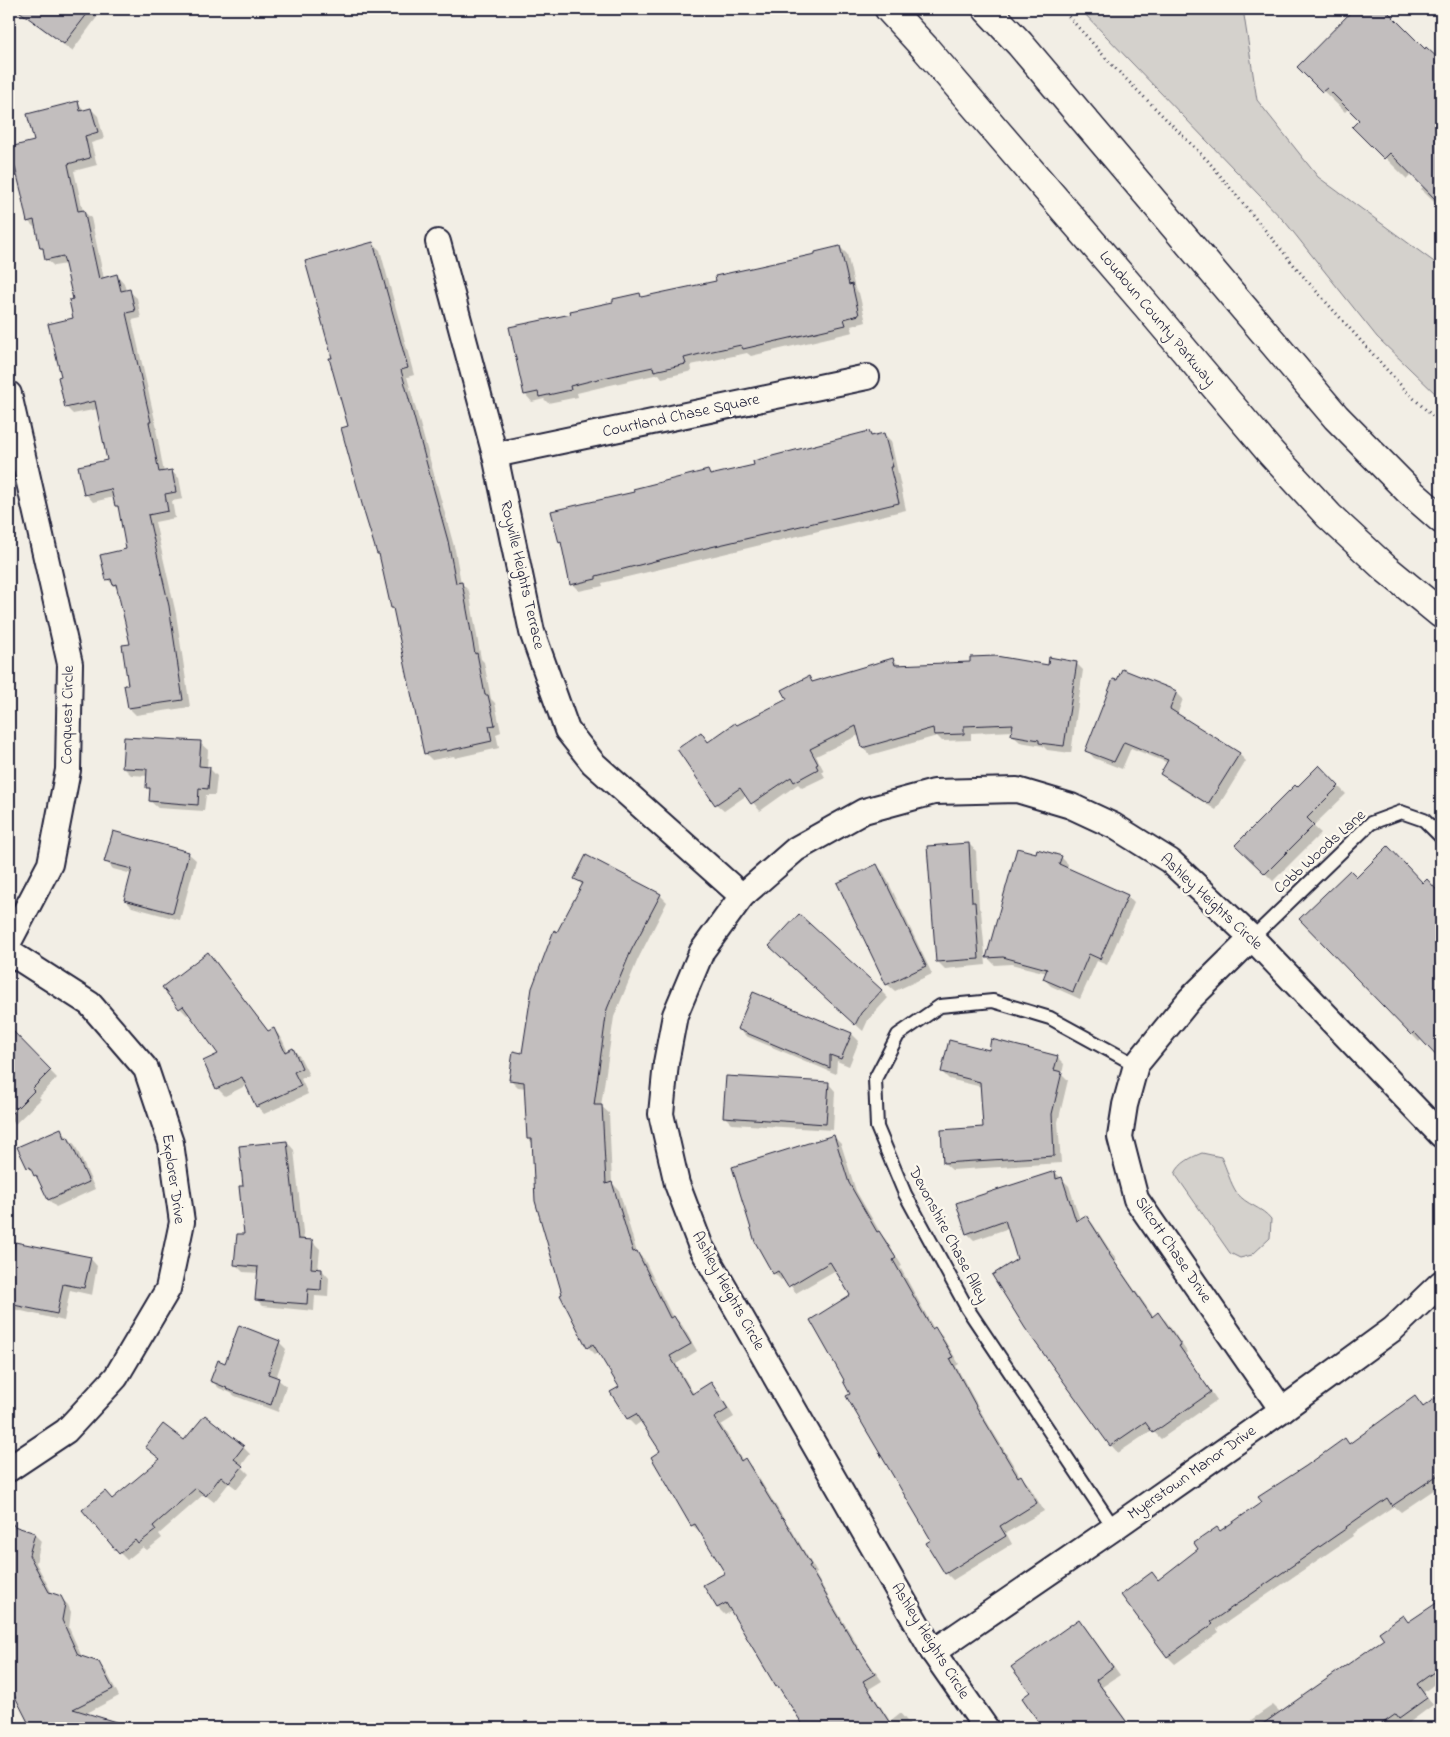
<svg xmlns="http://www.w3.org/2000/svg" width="1450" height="1737" font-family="'Indie Flower',sans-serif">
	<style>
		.green { fill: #d4d1cc; stroke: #7b7a84 }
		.shadow { fill: #0003 }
		.building { fill: #c2bebe; stroke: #22223b }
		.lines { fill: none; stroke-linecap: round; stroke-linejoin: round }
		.service-casing { stroke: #22223b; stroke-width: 16 }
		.minor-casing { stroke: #22223b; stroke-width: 28 }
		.primary-casing { stroke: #22223b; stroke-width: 31 }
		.path { stroke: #22223b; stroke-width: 3; stroke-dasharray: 1 4; stroke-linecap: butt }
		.service { stroke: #fbf7ec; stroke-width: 12 }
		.minor { stroke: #fbf7ec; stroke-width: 24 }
		.primary { stroke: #fbf7ec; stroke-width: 28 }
		.labels { text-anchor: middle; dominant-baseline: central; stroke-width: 5; stroke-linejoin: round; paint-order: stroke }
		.street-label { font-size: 16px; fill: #22223b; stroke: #fbf7ec }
	</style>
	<rect width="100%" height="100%" fill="#f2eee5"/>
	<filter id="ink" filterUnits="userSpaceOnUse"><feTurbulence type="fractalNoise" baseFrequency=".02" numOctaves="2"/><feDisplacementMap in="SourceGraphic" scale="10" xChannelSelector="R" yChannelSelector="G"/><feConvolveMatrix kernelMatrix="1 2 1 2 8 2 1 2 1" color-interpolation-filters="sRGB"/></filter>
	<g filter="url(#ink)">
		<g class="green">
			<polygon points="1080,9 1243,9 1257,100 1318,177 1441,267 1441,399 1377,337 1286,223"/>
			<path d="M1202,1153L1221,1157C1227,1169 1230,1183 1237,1193C1246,1205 1262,1207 1271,1219L1270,1238L1252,1255L1240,1258L1230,1253L1175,1174C1179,1163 1192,1157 1202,1153Z"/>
		</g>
		<g class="shadow">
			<polygon points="22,9 103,9 72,51 28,18 21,11"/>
			<polygon points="1356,9 1384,9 1425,50 1426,49 1441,64 1441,209 1421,189 1424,186 1412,174 1407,179 1354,127 1361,120 1349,108 1345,112 1299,67"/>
			<polygon points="77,102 85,111 91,109 98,116 104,139 91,143 97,165 74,171 83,211 91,218 104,279 117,275 124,283 126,291 129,291 137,298 141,318 132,320 157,429 156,429 164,473 171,471 179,478 183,499 172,501 175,518 155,522 176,614 190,707 136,715 129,708 131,645 118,589 107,579 128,550 120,510 116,506 114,497 93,502 86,494 109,461 98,409 73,414 66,407 62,377 74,319 74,300 66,264 54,266 46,259 45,251 41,248 37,228 35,228 28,221 36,142"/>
			<polygon points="372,243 380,250 414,375 407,377 455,550 461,583 469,591 481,659 484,662 491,699 495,703 501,732 496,734 499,748 455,758 454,756 432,760 425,753 394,610 392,608 380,556 378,553 333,359"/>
			<polygon points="840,247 847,254 855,289 859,293 866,322 851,326 853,332 751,356 747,353 691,365 692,371 662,378 659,374 606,386 577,393 578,397 548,403 544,399 532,402 525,394 572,315 639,295 642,298 717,282 817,255"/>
			<polygon points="869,432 874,437 884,434 891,441 906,510 602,583 603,586 579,591 572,584 563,545 560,542 635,493 708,472 712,475 756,466"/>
			<polygon points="893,659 900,666 1049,667 1076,663 1083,670 1071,753 1047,750 1043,746 1020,742 1012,735 1013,731 971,733 971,740 942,741 937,736 870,755 863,748 859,735 816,756 824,771 822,772 825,777 802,788 798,784 760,811 747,795 724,811 716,804 701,734 709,742 788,700 809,678 814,683"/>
			<polygon points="1176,692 1183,699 1177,715 1239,754 1246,761 1216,810 1169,781 1162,773 1168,763 1131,748 1122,769 1094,758 1087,750"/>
			<polygon points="200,743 208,750 207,768 209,768 217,776 215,795 206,795 204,811 158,808 150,801 151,791 148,788 148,776 131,775 123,767"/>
			<polygon points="1319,767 1346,794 1313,826 1321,833 1273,881 1237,845"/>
			<polygon points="969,844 976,851 979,908 981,911 986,965 945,969 937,961"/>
			<polygon points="188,853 196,860 180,920 132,907 125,900 132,874 113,869 106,861"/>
			<polygon points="1037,855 1061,857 1068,864 1067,869 1127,896 1134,903 1107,965 1097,961 1080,999 1051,986 1044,979 1047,973 1011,964 995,965 988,958"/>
			<polygon points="877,866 884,873 932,974 895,991 887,984"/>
			<polygon points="576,879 660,895 667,902 638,959 614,1017 601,1106 609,1113 612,1183 619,1190 637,1253 644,1259 673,1318 674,1317 682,1325 697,1351 676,1364 694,1394 711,1384 718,1391 734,1417 721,1425 743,1461 744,1460 752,1467 786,1522 790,1527 817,1573 815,1574 862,1653 882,1681 869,1689 890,1721 900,1713 913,1728 809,1728 803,1722 784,1694 777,1686 732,1611 725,1615 718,1608 705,1585 727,1573 701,1531 700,1532 692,1525 662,1452 642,1421 635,1426 628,1419 620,1387 599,1352 595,1354 588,1347 564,1294 534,1145 528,1138 526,1088 518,1087 511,1080 523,1054 557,933 583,886"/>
			<polygon points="1357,879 1423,885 1427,881 1441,896 1441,1059 1422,1039 1419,1042 1301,919"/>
			<polygon points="208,953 215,960 269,1032 274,1030 281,1037 288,1052 293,1049 300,1057 309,1075 301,1079 308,1094 264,1114 257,1106 247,1085 225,1096 217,1088 220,1054 190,1013 187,1015 180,1008"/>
			<polygon points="778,953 881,991 888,998 868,1020 863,1031"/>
			<polygon points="754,993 852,1034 859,1041 849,1066 837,1061 836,1074 746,1036 739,1029"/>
			<polygon points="16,1036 57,1078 39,1097 41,1099 15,1124 9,1117 9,1043"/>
			<polygon points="1057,1057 1064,1064 1062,1074 1068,1080 1058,1122 1061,1163 952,1170 944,1163 984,1128 982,1087 949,1079 942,1072"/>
			<polygon points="828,1083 835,1091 833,1130 732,1124 725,1117"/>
			<polygon points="60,1129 75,1145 95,1189 56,1207 49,1200 40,1180 28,1167"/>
			<polygon points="834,1137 841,1144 856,1191 881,1234 886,1240 902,1266 900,1267 934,1329 942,1336 959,1364 956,1366 984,1417 1020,1476 1028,1484 1044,1511 1006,1533 1012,1544 953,1580 946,1573 933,1540 852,1394 852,1296 836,1270 796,1293 785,1278 781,1280 774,1273"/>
			<polygon points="287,1142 294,1150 304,1241 313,1242 320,1249 318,1270 322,1270 329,1278 328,1297 315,1296 314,1311 263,1306 256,1299 259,1273 243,1272 235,1264 245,1236 245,1187"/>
			<polygon points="1055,1172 1069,1186 1080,1220 1086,1216 1093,1224 1117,1261 1115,1262 1154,1317 1158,1314 1166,1321 1187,1352 1185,1354 1217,1400 1161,1439 1152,1430 1118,1453 1111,1445 1050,1359 1009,1228 974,1240 967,1233"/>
			<polygon points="90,1258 97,1266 92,1295 70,1290 64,1321 9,1308 9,1265"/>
			<polygon points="279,1342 286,1349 276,1378 286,1386 278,1412 235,1396 231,1393 219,1388 212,1381 226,1365"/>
			<polygon points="1441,1396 1441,1485 1401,1512 1394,1506 1352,1534 1353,1536 1217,1629 1219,1632 1175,1664 1168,1657 1123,1595 1152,1573 1159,1580 1220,1532 1264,1502 1260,1497 1344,1440 1350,1445 1415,1397 1425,1408"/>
			<polygon points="184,1442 243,1447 250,1454 241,1466 249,1474 237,1489 229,1483 214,1502 204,1494 159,1534 162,1538 147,1550 143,1547 127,1560 120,1553 112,1500"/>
			<polygon points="13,1527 34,1534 41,1541 36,1563 53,1595 60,1597 68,1605 71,1612 69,1628 82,1657 98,1663 106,1671 119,1696 85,1714 129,1728 32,1728 11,1687 13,1687 9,1678 9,1529"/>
			<polygon points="1441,1602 1441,1679 1424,1692 1433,1705 1402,1728 1257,1728 1251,1720 1273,1705 1281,1713"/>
			<polygon points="1079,1621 1086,1628 1120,1675 1102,1687 1132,1728 1049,1728 1031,1693"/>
		</g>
		<g class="building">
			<polygon points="16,9 91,9 64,44"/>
			<polygon points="1354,9 1385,9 1425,49 1426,47 1441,61 1441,205 1390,153 1384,159 1352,127 1359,120 1327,88 1322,92 1297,67"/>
			<polygon points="78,101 80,111 91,108 98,132 85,136 90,158 68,164 78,211 84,210 99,279 117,274 121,291 130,289 135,311 126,313 151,422 149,422 159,472 172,470 176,492 165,494 168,511 148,515 169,606 183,700 128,708 124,685 128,685 122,645 130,644 116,584 113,585 111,579 106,580 100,555 126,549 118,506 115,506 111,489 84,495 78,466 107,460 95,401 65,408 58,377 61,376 48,324 73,318 69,300 73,299 63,256 45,260 43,248 40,248 34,220 27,222 22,199 23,199 10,147 34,141 27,114"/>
			<polygon points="373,242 408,368 401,370 448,541 456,583 462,582 475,654 477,653 485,695 488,695 495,725 489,726 492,741 447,751 446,749 424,754 393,608 391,608 379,554 377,554 365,515 341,428 348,426 329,358 332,358 305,261"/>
			<polygon points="840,246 849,285 852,284 859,315 844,319 846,325 743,349 741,345 708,352 684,358 686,364 654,371 653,367 598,379 570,386 571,390 539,397 538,392 524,395 509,327 571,314 570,311 613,302 613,299 640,293 641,297 716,281 715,276 815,254 815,252"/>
			<polygon points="869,431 871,436 884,433 893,467 890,467 899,503 698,550 596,576 596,579 570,585 561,542 559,543 551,511 634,492 633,489 708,470 710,475 754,465 753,461"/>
			<polygon points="996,656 1048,665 1049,657 1077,662 1064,746 1039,743 1039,740 1011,735 1013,724 964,726 964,734 934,735 933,728 862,748 856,726 810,749 818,764 816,765 818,769 794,782 791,777 751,804 740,788 715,805 677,749 701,732 708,742 735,723 737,725 787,699 782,690 809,676 812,682 893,658 895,665 970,662 970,657"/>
			<polygon points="1122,669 1177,691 1170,709 1240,753 1208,804 1160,774 1168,760 1124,742 1114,762 1085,751 1113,679 1117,680"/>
			<polygon points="124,737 201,741 199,766 210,767 208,789 199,788 198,805 149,801 150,788 146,788 147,769 122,768"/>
			<polygon points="1319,765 1339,786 1307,818 1314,825 1265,874 1235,845 1295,785 1297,787"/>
			<polygon points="113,831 189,852 173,913 124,900 132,869 104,862"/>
			<polygon points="969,843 972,902 975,902 979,959 936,962 927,846"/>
			<polygon points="1388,846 1423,883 1427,879 1441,895 1441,1061 1414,1032 1411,1035 1299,919 1350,870 1357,877"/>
			<polygon points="1017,848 1036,853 1037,849 1062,856 1059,864 1128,895 1100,959 1089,954 1073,992 1043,979 1047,969 1003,957 986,958"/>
			<polygon points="586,855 661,894 631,951 607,1009 594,1105 602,1105 606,1184 612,1182 633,1252 637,1251 670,1318 674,1316 691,1344 670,1356 692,1394 711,1382 728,1409 714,1418 741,1461 745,1458 782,1519 783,1518 811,1565 809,1566 858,1650 859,1649 875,1674 863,1681 893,1728 805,1728 778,1686 776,1687 726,1603 717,1608 703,1585 725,1573 695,1524 691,1526 651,1457 660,1451 636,1414 627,1419 610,1392 619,1387 593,1344 587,1348 560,1295 562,1294 535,1201 532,1139 527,1139 524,1082 509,1080 513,1051 522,1053 532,988 554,930 557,932 583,883 574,879"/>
			<polygon points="877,864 926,966 886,985 837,883"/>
			<polygon points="799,914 882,990 861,1013 855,1025 769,946"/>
			<polygon points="208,952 268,1031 274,1028 285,1052 293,1048 302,1068 294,1072 301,1086 256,1107 242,1077 216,1089 203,1061 218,1054 183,1006 179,1009 162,987"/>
			<polygon points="753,992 852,1033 841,1059 830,1055 830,1068 737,1029"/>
			<polygon points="9,1027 51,1070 32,1089 34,1091 9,1116"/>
			<polygon points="991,1039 1058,1056 1054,1070 1062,1072 1052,1114 1054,1156 943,1163 941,1130 983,1127 980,1082 941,1072 949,1040 989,1050"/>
			<polygon points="726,1076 829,1082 826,1124 723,1117"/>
			<polygon points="61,1128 65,1138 68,1137 89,1182 48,1200 36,1175 34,1176 30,1167 27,1168 17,1147"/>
			<polygon points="834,1135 849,1183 877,1232 879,1231 896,1258 893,1260 932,1329 935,1327 953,1357 950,1358 977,1408 1018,1477 1021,1475 1037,1503 1000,1526 1006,1536 945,1574 926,1543 931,1540 846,1396 850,1394 843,1381 844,1380 810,1320 850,1295 830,1262 788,1287 778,1271 773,1274 755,1242 732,1167"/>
			<polygon points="287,1141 298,1239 313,1240 311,1268 322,1269 321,1290 308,1289 307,1304 255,1300 258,1267 234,1265 237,1234 244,1234 239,1186 243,1186 239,1146"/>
			<polygon points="1055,1171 1056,1179 1062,1177 1076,1221 1086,1215 1110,1253 1109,1254 1152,1317 1158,1312 1181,1345 1179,1346 1211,1392 1153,1433 1145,1422 1110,1446 1025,1328 992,1275 1017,1259 1005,1220 966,1234 956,1203"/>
			<polygon points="15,1242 91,1257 84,1288 63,1284 57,1314 9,1304 9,1274"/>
			<polygon points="239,1325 280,1341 268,1374 279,1378 271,1405 226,1389 227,1388 210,1381 218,1360 225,1363"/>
			<polygon points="1441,1394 1441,1473 1392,1506 1387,1498 1346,1527 1347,1528 1211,1622 1213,1624 1167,1657 1121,1595 1152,1572 1158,1580 1198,1549 1194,1543 1217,1527 1220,1531 1262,1502 1258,1497 1306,1466 1345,1438 1349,1444 1415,1396 1423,1407"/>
			<polygon points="205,1415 244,1446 234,1459 243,1466 229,1483 221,1476 206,1496 196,1488 153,1526 156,1530 138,1544 135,1540 119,1554 82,1510 105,1491 112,1499 160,1459 145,1447 163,1424 184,1440"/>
			<polygon points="9,1517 14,1526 35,1533 29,1555 49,1592 61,1596 65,1604 62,1620 78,1655 99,1662 113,1689 73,1709 116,1722 115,1728 31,1728 9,1685"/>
			<polygon points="1441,1600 1441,1667 1417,1684 1427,1698 1399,1718 1396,1714 1376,1728 1257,1728 1384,1639 1379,1632 1403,1615 1408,1622"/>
			<polygon points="1079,1619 1113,1667 1096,1680 1131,1728 1043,1728 1022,1698 1030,1692 1011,1667"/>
		</g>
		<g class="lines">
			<g class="service-casing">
				<g id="service">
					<polyline points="1252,938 1371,823 1401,812 1424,820 1441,837"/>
					<polyline points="1114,1528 967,1308 905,1194 877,1127 875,1079 898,1035 940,1006 993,1001 1050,1018 1136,1065"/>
				</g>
			</g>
			<g class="minor-casing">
				<g id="minor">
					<polyline points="438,242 495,455 532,632 567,730 593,763 742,896"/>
					<polyline points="9,394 70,664 68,770 50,864 9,942"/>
					<polyline points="495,455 867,377"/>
					<polyline points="1252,938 1190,999 1136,1065 1125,1105 1120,1137 1136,1199 1282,1410"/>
					<polyline points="9,952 90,1004 146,1069 171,1143 182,1222 168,1289 116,1377 66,1431 9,1469"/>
					<polyline points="933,1652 1114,1528 1282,1410 1393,1329 1441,1283"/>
					<polyline points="986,1728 933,1652 701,1247 677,1184 661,1114 666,1063 675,1015 702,951 742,896 796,849 864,811 934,792 1017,790 1071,806 1114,826 1170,861 1252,938 1441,1135"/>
				</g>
			</g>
			<g class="primary-casing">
				<g id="primary">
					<polyline points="889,9 925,48 1147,306 1271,453 1329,516 1385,568 1441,614"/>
					<polyline points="987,9 1020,44 1336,417 1409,491 1441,519"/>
				</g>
			</g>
			<polyline class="path" points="1062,9 1112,65 1208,161 1308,282 1406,391 1441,424"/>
			<use href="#service" class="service"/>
			<use href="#minor" class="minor"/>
			<use href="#primary" class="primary"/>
		</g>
	</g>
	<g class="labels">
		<g class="street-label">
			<text transform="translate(1157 319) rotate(50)">Loudoun County Parkway</text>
			<text transform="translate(681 416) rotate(-12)">Courtland Chase Square</text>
			<text transform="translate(522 575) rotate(77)">Royville Heights Terrace</text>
			<text transform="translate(68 715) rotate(-89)">Conquest Circle</text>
			<text transform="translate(1320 852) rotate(-42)">Cobb Woods Lane</text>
			<text transform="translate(1211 902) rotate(43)">Ashley Heights Circle</text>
			<text transform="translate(173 1179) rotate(82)">Explorer Drive</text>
			<text transform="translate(948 1235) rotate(62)">Devonshire Chase Alley</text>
			<text transform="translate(1173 1250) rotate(56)">Silcott Chase Drive</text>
			<text transform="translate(728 1291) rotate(61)">Ashley Heights Circle</text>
			<text transform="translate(1192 1473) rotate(-35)">Myerstown Manor Drive</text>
			<text transform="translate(930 1641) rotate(58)">Ashley Heights Circle</text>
		</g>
	</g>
	<rect width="1450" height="1737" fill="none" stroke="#fbf7ec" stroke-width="30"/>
	<rect x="15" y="15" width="1420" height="1707" fill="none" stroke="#22223b" stroke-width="2" filter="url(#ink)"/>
</svg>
